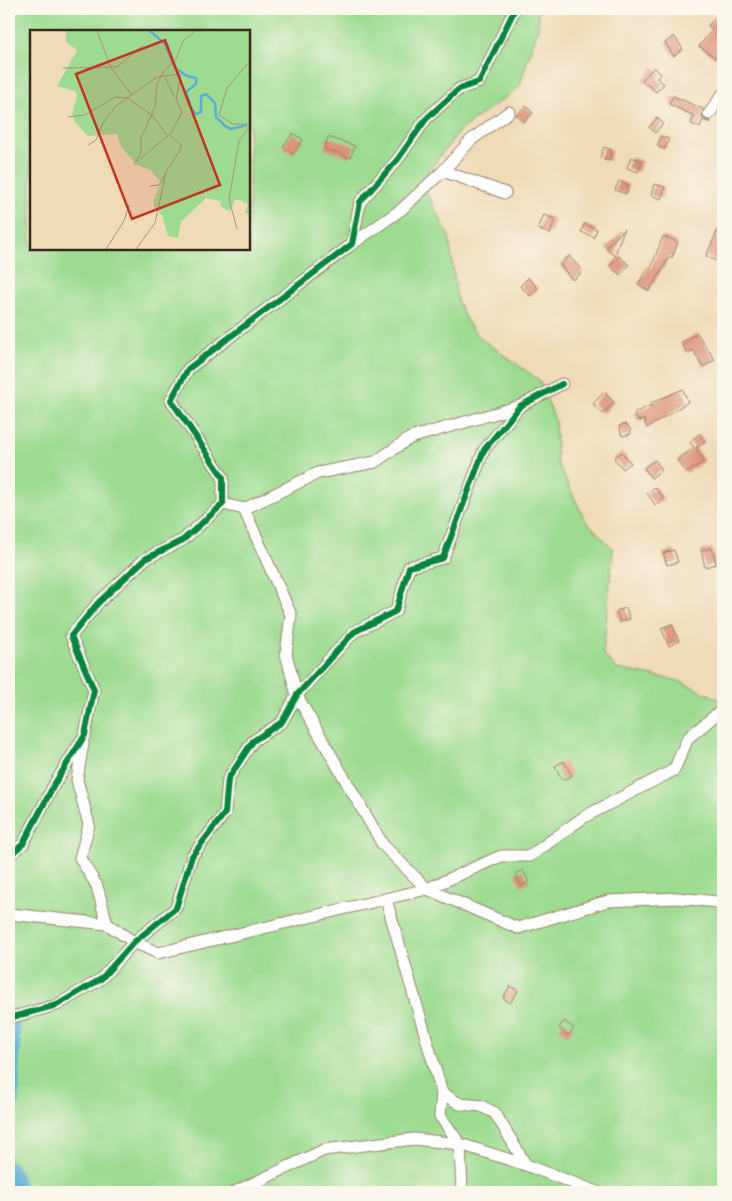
<svg xmlns="http://www.w3.org/2000/svg" width="732" height="1201" font-family="'Gochi Hand',sans-serif">
	<style>
		.green { fill: #9ddb91; stroke: #6c8258; fill-rule: evenodd }
		.lines { fill: none; stroke-linecap: round; stroke-linejoin: round }
		.river { stroke: #5cadd7; stroke-width: 20 }
		.building { fill: #dc9379 }
		.minor-casing { stroke: #96826c; stroke-width: 13 }
		.minor { stroke: #fff; stroke-width: 11 }
		.cycleway-casing { stroke: #fbf7ec; stroke-width: 9 }
		.cycleway { stroke: #00873e; stroke-width: 6 }
		.inset-river { fill: none; stroke: #5cadd7; stroke-width: 2.5 }
		.inset-road { fill: none; stroke: #a8947b; stroke-width: 1 }
		.view { fill: #c8321e; fill-opacity: 0.15; stroke: #c8321e; stroke-width: 2.5 }
		.inset-edge { fill: none; stroke: #3b2a1e; stroke-width: 2.5 }
	</style>
	<rect width="100%" height="100%" fill="#fbf7ec"/>
	<filter id="ink" filterUnits="userSpaceOnUse"><feTurbulence type="fractalNoise" baseFrequency=".02" numOctaves="2"/><feDisplacementMap in="SourceGraphic" scale="10" xChannelSelector="R" yChannelSelector="G"/><feConvolveMatrix kernelMatrix="1 2 1 2 8 2 1 2 1" color-interpolation-filters="sRGB"/></filter>
	<filter id="wash" filterUnits="userSpaceOnUse"><feTurbulence type="fractalNoise" baseFrequency=".0096" numOctaves="4" result="noise"/><feDisplacementMap in="SourceGraphic" scale="20" xChannelSelector="R" yChannelSelector="G"/><feGaussianBlur stdDeviation="1.12" result="paint"/><feColorMatrix in="noise" values="0 0 0 0 0 0 0 0 0 0 0 0 0 0 0 0 0 1.4 0 .05"/><feComposite in="paint" operator="in"/></filter>
	<g filter="url(#wash)">
		<rect width="100%" height="100%" fill="#f0dbb9"/>
		<path class="green" d="M9,9H538V28L519,87L459,131L421,181L449,237L457,300L466,320L479,337L539,380L555,420L557,462L585,520L613,549L603,654L617,669L679,681L723,701V1192H9ZM31,31H249V249H31Z"/>
		<g class="lines">
			<g class="river">
				<polyline points="9,1016 10,1044 9,1102"/>
				<polyline points="9,1171 16,1192"/>
			</g>
		</g>
		<g id="blocks">
			<g class="building">
				<polygon points="718,16 723,23 723,47 715,58 699,46 712,30 708,25"/>
				<polygon points="674,36 683,49 674,56 665,43"/>
				<polygon points="654,67 661,74 657,78 664,84 656,92 642,80"/>
				<polygon points="673,96 703,109 702,117 705,120 711,121 710,123 703,120 700,127 691,124 694,116 669,104"/>
				<polygon points="526,106 533,113 523,122 516,115"/>
				<polygon points="657,118 663,123 655,133 649,127"/>
				<polygon points="293,133 303,140 293,154 283,147"/>
				<polygon points="661,136 669,139 665,149 657,146"/>
				<polygon points="328,137 355,146 350,158 333,151 333,152 324,149"/>
				<polygon points="604,147 612,150 609,161 600,158"/>
				<polygon points="631,157 642,161 638,172 627,168"/>
				<polygon points="619,181 629,185 626,194 615,190"/>
				<polygon points="654,184 665,187 661,199 651,195"/>
				<polygon points="544,215 555,219 550,234 538,229"/>
				<polygon points="723,218 723,258 721,263 706,256"/>
				<polygon points="584,224 597,229 594,237 581,232"/>
				<polygon points="624,229 617,249 615,256 606,248"/>
				<polygon points="663,236 678,242 672,258 669,257 664,267 649,291 638,284 649,267 651,268"/>
				<polygon points="569,256 581,269 580,274 573,280 560,265"/>
				<polygon points="619,256 629,265 620,275 610,266"/>
				<polygon points="528,278 538,288 530,296 520,286"/>
				<polygon points="697,333 715,360 703,367 693,350 687,353 681,343"/>
				<polygon points="683,389 688,402 647,428 644,419 638,421 634,413 652,405 651,403"/>
				<polygon points="604,392 614,402 603,414 593,404"/>
				<polygon points="625,424 630,428 631,434 622,436 619,426"/>
				<polygon points="699,434 705,442 696,448 704,461 687,473 677,460 694,448 690,442"/>
				<polygon points="622,452 631,463 623,469 614,458"/>
				<polygon points="655,460 662,470 651,478 644,468"/>
				<polygon points="655,487 664,499 655,505 647,493"/>
				<polygon points="712,548 716,564 705,567 701,550"/>
				<polygon points="674,550 678,562 667,565 663,553"/>
				<polygon points="626,608 630,619 620,622 616,611"/>
				<polygon points="672,624 679,641 669,646 661,628"/>
				<polygon points="564,761 572,776 562,780 555,766"/>
				<polygon points="523,870 529,882 521,886 515,874"/>
				<polygon points="510,986 518,991 510,1003 503,998"/>
				<polygon points="564,1021 574,1028 568,1036 559,1028"/>
			</g>
		</g>
	</g>
	<g filter="url(#ink)">
		<use href="#blocks" fill-opacity="0" stroke="#96826c" stroke-width="1"/>
		<g class="lines">
			<g class="minor-casing">
				<g id="minor">
					<polyline points="709,114 723,94"/>
					<polyline points="443,171 471,140 509,112"/>
					<polyline points="352,244 402,209 443,171 505,193"/>
					<polyline points="223,504 244,509 318,473 375,462 410,438 520,406"/>
					<polyline points="244,509 291,615 286,654 297,696 383,845 427,889 518,928 608,901 677,898 718,902 723,900"/>
					<polyline points="83,743 77,780 89,825 80,858 97,886 107,924"/>
					<polyline points="9,856 23,844 55,783 85,735 94,690 71,636 98,603 145,559 183,540 223,504 223,477 171,400 188,369 352,244 360,202 398,159 426,119 459,89 479,82 515,9"/>
					<polyline points="386,899 442,1093 440,1116 460,1144 462,1192"/>
					<polyline points="9,914 107,924 134,942 158,953 427,889 501,856 530,856 584,817 674,770 688,738 723,709"/>
					<polyline points="9,1018 57,1005 101,979 134,942 176,908 192,856 225,813 228,779 253,741 282,722 297,695 354,632 396,611 409,567 443,558 484,450 520,406 562,384"/>
					<polyline points="442,1093 460,1104 481,1106 495,1113 526,1165"/>
					<polyline points="235,1192 324,1150 414,1139 460,1144 526,1165 597,1192"/>
				</g>
			</g>
			<use href="#minor" class="minor"/>
			<g class="cycleway-casing">
				<g id="cycleway">
					<polyline points="9,856 23,844 55,783 85,735 94,690 71,636 98,603 145,559 183,540 223,504 223,477 171,400 188,369 352,244 360,202 398,159 426,119 459,89 479,82 515,9"/>
					<polyline points="9,1018 57,1005 101,979 134,942 176,908 192,856 225,813 228,779 253,741 282,722 297,695 354,632 396,611 409,567 443,558 484,450 520,406 562,384"/>
				</g>
			</g>
			<use href="#cycleway" class="cycleway"/>
		</g>
	</g>
	<g transform="translate(30 30)">
		<rect width="220" height="220" fill="#f0dbb9"/>
		<path d="M36,1H220V184L215,183L218,174L210,170H205L200,181L192,178L190,171L176,168L151,192L148,208L138,206L132,185L124,177V169L131,153L121,140L107,135L91,117L87,104L58,106L45,92L42,84L47,66L45,61L27,56L47,20L36,12Z" fill="#9ddb91"/>
		<path class="inset-river" d="M120,1L135,14L145,38L157,46L166,48V54L156,62L162,80L167,84L171,82V66L176,64L185,73L186,87L196,97L201,99L217,95"/>
		<path class="inset-road" d="M67,1L81,38L102,65M220,31L197,58L189,85L203,94H220M33,38L87,37L113,15M135,48L145,67M38,87L55,85L85,67L97,68L122,85L137,105M58,115L66,110L73,93L86,76L97,68L127,47L151,44L146,70L152,82L140,105L151,115V119L136,142L125,193L106,219M110,129L139,105M104,135L111,123V108L125,77L127,54L133,42L146,29L153,11L165,1M120,156L129,155L136,143M207,199L199,169L209,111L220,96M76,219L94,191L99,175"/>
		<path class="view" d="M135,10L190,155L102,189L46,44Z"/>
		<rect width="220" height="220" class="inset-edge"/>
	</g>
	<rect width="732" height="1201" fill="none" stroke="#fbf7ec" stroke-width="30"/>
</svg>
